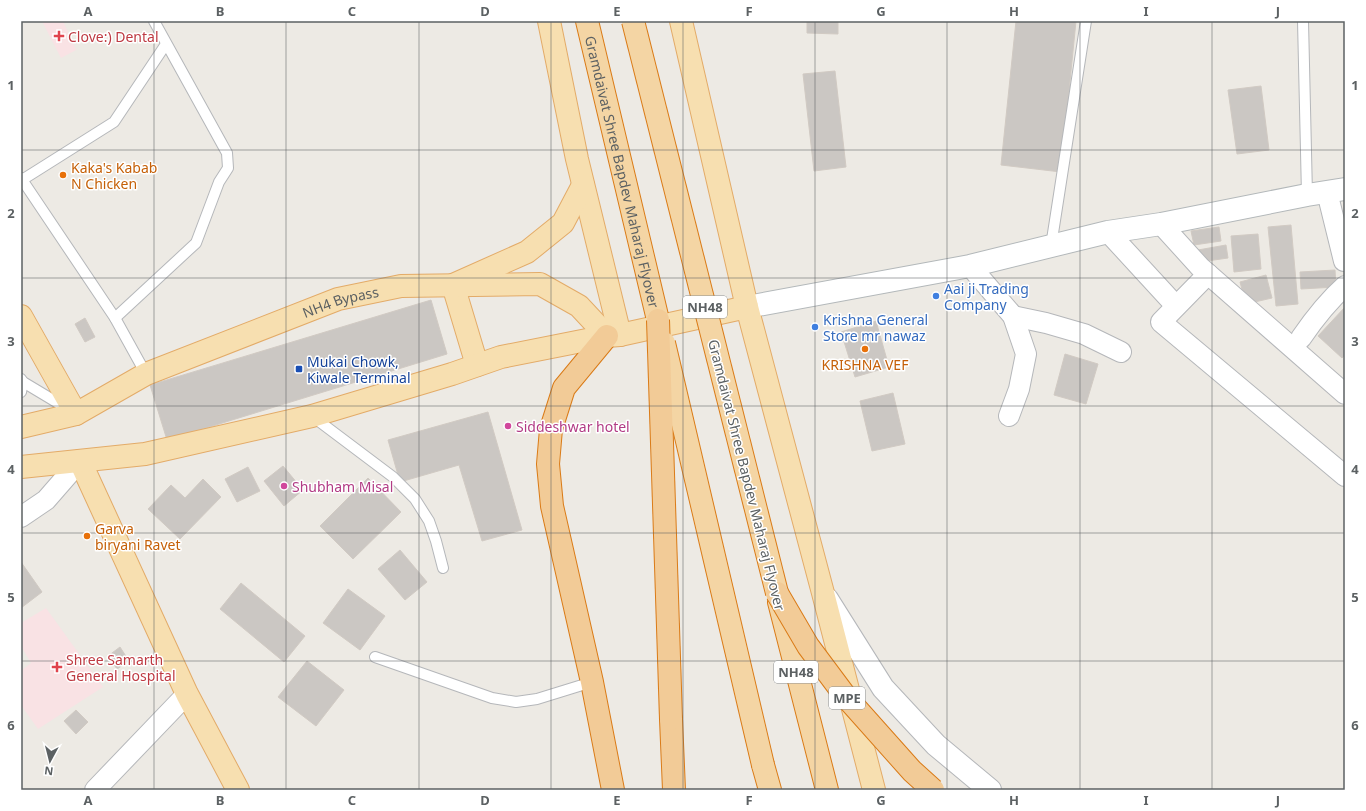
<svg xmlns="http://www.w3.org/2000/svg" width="1366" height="811" font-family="'Noto Sans',sans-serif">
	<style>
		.medical { fill: #f9e2e4 }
		.building { fill: #cbc7c3; stroke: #d1cac3 }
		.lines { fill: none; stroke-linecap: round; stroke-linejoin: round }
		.service-casing { stroke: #b5b7ba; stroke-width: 12 }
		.minor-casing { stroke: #b5b7ba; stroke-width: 22 }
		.tertiary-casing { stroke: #b5b7ba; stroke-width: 24 }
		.secondary-casing { stroke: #b3b8ba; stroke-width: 24 }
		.primary-casing { stroke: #e3ab68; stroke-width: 24 }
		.trunk-casing { stroke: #da7b17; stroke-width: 24 }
		.motorway-casing { stroke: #da7b17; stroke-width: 24 }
		.service { stroke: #fff; stroke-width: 10 }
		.minor { stroke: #fff; stroke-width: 20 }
		.tertiary { stroke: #fff; stroke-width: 22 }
		.secondary { stroke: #fff; stroke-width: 22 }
		.primary { stroke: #f7dfb0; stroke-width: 22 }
		.trunk { stroke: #f4d5a4; stroke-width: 22 }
		.motorway { stroke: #f2cb97; stroke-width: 22 }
		.trunk-bridge-casing { stroke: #da7b17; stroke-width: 24; stroke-linecap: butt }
		.motorway-bridge-casing { stroke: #da7b17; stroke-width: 24; stroke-linecap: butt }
		.trunk-bridge { stroke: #f4d5a4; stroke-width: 22 }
		.motorway-bridge { stroke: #f2cb97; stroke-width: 22 }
		.grid { fill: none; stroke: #5c6163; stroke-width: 1; stroke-opacity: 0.55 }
		.health-dot { fill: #e0444e; stroke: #fff; stroke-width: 1.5 }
		.food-dot { fill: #e8710a; stroke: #fff; stroke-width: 1.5 }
		.shop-dot { fill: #3f7fe0; stroke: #fff; stroke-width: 1.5 }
		.transit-dot { fill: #1a4fb4; stroke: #fff; stroke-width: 1.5 }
		.hotel-dot { fill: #d1479c; stroke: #fff; stroke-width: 1.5 }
		.labels { text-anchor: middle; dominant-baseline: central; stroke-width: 3; stroke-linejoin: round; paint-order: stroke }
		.shield { fill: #fff; stroke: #8d9092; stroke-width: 1 }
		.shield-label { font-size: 13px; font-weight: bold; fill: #5c6163 }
		.health-label { font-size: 14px; fill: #be3a42; stroke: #fff; text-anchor: start }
		.food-label { font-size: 14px; fill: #c56008; stroke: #fff; text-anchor: start }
		.street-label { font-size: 14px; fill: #5c6163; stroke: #fff }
		.shop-label { font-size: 14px; fill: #366cbe; stroke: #fff; text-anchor: start }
		.transit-label { font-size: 14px; fill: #164399; stroke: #fff; text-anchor: start }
		.hotel-label { font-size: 14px; fill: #b23c85; stroke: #fff; text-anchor: start }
		.neatline { fill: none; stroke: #5c6163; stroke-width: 1.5 }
		.grid-label { font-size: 13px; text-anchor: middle; font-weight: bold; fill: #5c6163 }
	</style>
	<rect width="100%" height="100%" fill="#edeae4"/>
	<g class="medical">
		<polygon points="42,21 63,21 76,50 61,58"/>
		<polygon points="46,608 103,687 38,729 21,705 21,671 31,663 21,646 21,623"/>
	</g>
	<g class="building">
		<polygon points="807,21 838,21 838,34 807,33"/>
		<polygon points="1016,21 1076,21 1061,172 1001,165"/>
		<polygon points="835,71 846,167 814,171 803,74"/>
		<polygon points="1261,86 1269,150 1237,154 1228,90"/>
		<polygon points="1291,225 1298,304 1276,306 1268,227"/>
		<polygon points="1219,227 1221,241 1194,245 1191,231"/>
		<polygon points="1258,234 1261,269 1234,272 1231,236"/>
		<polygon points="1226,245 1228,258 1200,262 1198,250"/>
		<polygon points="1335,270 1336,287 1301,289 1300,272"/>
		<polygon points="1266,275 1272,298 1246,304 1240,282"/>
		<polygon points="431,300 447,354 167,440 150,385"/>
		<polygon points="1345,307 1345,355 1342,358 1318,336"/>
		<polygon points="85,318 95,337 85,342 75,324"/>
		<polygon points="876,321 889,367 855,377 841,332"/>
		<polygon points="1065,354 1098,364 1086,404 1054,395"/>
		<polygon points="893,393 905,444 872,451 860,401"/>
		<polygon points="488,412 522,530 482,541 459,465 400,482 388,440"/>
		<polygon points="283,466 303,490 284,506 264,481"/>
		<polygon points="248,467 260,491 237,502 225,479"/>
		<polygon points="368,478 401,512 353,559 320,526"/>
		<polygon points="203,479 221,497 180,539 148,509 171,485 185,498"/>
		<polygon points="400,550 427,582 405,600 378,569"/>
		<polygon points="21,562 42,592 21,608"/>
		<polygon points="241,583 305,636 284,662 220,609"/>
		<polygon points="348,589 385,616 360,650 323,623"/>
		<polygon points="120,647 129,661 117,669 108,656"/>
		<polygon points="307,661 344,690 316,726 278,697"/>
		<polygon points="76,710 88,722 76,734 64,721"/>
	</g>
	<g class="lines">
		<g class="service-casing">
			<g id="service">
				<polyline points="1303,21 1307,195"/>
				<polyline points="21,178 115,318 146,374"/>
				<polyline points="22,180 114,122 166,44"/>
				<polyline points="1051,246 1086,21"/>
				<polyline points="115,318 196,243 219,182 228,168 227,153 154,21"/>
				<polyline points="21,379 23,382 68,409"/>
				<polyline points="21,392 23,382"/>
				<polyline points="312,416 393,477 415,499 429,521 436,541 443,568"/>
				<polyline points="375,657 492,698 516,702 537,699 592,682"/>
			</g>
		</g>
		<g class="minor-casing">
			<g id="minor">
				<polyline points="1327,192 1344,261"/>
				<polyline points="1161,224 1200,267 1345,394"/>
				<polyline points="1108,232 1176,306"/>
				<polyline points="970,266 1013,316 1026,354 1019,389 1009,416"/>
				<polyline points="1208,274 1161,322 1345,476"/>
				<polyline points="1013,316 1046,323 1084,334 1121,352"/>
				<path d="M1301,338C1314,319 1327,302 1345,286"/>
				<polyline points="21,517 46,500 80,461"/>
				<polyline points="95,790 187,694"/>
			</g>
		</g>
		<g class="tertiary-casing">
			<polyline id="tertiary" points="827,599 883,688 936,745 990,790"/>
		</g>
		<g class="secondary-casing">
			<polyline id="secondary" points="747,307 970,266 1108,232 1161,224 1307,195 1345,189"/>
		</g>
		<g class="primary-casing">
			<g id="primary">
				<polyline points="549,21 577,159 620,335"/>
				<polyline points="681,21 747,307 823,593 874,790"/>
				<polyline points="21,316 76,414"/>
				<polyline points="477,365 453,285 527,252 563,223 583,185"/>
				<path id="s1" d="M21,427L76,414L146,374L338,299L401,286L540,284L579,306L607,336"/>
				<polyline points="80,461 187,694 238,790"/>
				<polyline points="21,467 145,454 312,416 452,374 501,357 607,336 620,335 747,307"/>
			</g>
		</g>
		<g class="trunk-casing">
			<g id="trunk">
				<path id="s2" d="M587,21L658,320"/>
				<polyline points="779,602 827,790"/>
				<polyline points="763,765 770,790"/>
			</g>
		</g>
		<g class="motorway-casing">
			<g id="motorway">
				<polyline points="607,336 564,388 551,429 548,464 552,506 592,682 613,790"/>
				<polyline points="671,719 674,790"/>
			</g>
		</g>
		<use href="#service" class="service"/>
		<use href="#minor" class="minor"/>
		<use href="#tertiary" class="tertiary"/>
		<use href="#secondary" class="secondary"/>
		<use href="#primary" class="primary"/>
		<use href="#trunk" class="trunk"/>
		<use href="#motorway" class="motorway"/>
		<g class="trunk-bridge-casing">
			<g id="trunk-bridge">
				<polyline points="633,21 777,593"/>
				<polyline points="664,343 763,765"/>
			</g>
		</g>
		<g class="motorway-bridge-casing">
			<g id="motorway-bridge">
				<polyline points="658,320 671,719"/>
				<polyline points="777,593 808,646 846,697 912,771 933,790"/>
			</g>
		</g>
		<use href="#trunk-bridge" class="trunk-bridge"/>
		<use href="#motorway-bridge" class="motorway-bridge"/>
	</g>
	<path class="grid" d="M154,21V790M286,21V790M419,21V790M551,21V790M683,21V790M815,21V790M947,21V790M1080,21V790M1212,21V790M21,150H1345M21,278H1345M21,406H1345M21,533H1345M21,661H1345"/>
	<g class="health-dot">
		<path d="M57 30h4v4h4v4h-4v4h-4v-4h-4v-4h4z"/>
		<path d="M55 661h4v4h4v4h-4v4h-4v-4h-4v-4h4z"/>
	</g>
	<g class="food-dot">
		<circle cx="63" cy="175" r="4"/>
		<circle cx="865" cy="349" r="4"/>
		<circle cx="87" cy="536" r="4"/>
	</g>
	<g class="shop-dot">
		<circle cx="936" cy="296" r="4"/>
		<circle cx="815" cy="327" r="4"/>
	</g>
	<rect class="transit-dot" x="295" y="365" width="8" height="8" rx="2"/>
	<g class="hotel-dot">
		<circle cx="508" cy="426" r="4"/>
		<circle cx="284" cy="486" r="4"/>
	</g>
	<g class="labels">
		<g class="shield">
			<rect x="683" y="296" width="44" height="22" rx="3"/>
			<rect x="774" y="661" width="44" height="22" rx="3"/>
			<rect x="829" y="687" width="36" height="22" rx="3"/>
		</g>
		<g class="shield-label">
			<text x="705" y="307">NH48</text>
			<text x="796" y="672">NH48</text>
			<text x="847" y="698">MPE</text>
		</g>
		<g class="health-label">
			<text x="68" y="36">Clove:) Dental</text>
			<text x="66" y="659">Shree Samarth<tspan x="66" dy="16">General Hospital</tspan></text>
		</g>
		<g class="food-label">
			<text x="71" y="167">Kaka's Kabab<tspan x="71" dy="16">N Chicken</tspan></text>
			<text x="865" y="364" text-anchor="middle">KRISHNA VEF</text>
			<text x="95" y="528">Garva<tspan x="95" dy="16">biryani Ravet</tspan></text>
		</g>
		<g class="street-label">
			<text stroke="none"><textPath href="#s2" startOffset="155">Gramdaivat Shree Bapdev Maharaj Flyover</textPath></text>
			<text stroke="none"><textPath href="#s1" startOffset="345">NH4 Bypass</textPath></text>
			<text transform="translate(747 475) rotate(76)">Gramdaivat Shree Bapdev Maharaj Flyover</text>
		</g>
		<g class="shop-label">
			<text x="944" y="288">Aai ji Trading<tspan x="944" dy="16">Company</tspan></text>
			<text x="823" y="319">Krishna General<tspan x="823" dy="16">Store mr nawaz</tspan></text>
		</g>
		<g class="transit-label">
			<text x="307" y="361">Mukai Chowk,<tspan x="307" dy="16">Kiwale Terminal</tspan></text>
		</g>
		<g class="hotel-label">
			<text x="516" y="426">Siddeshwar hotel</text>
			<text x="292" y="486">Shubham Misal</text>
		</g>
	</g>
	<rect width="1366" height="811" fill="none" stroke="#ffffff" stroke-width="44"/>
	<g transform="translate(50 761) rotate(187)" stroke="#ffffff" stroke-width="3" paint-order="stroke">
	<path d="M0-3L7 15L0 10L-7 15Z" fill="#5c6163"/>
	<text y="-6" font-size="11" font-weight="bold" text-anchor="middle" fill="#5c6163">N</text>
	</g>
	<rect x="22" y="22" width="1322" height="767" class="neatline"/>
	<g class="grid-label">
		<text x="88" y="16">A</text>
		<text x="220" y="16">B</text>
		<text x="352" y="16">C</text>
		<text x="485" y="16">D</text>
		<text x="617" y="16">E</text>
		<text x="749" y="16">F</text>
		<text x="881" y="16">G</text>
		<text x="1014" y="16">H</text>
		<text x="1146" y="16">I</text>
		<text x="1278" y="16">J</text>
		<text x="11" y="90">1</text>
		<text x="1355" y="90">1</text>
		<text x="11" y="218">2</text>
		<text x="1355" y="218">2</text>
		<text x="11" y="346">3</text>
		<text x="1355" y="346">3</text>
		<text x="11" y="474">4</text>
		<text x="1355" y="474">4</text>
		<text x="11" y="602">5</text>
		<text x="1355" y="602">5</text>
		<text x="11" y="730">6</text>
		<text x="1355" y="730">6</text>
		<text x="88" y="805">A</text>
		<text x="220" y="805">B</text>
		<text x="352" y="805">C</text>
		<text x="485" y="805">D</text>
		<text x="617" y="805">E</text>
		<text x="749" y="805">F</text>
		<text x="881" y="805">G</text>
		<text x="1014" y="805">H</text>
		<text x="1146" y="805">I</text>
		<text x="1278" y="805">J</text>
	</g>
</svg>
